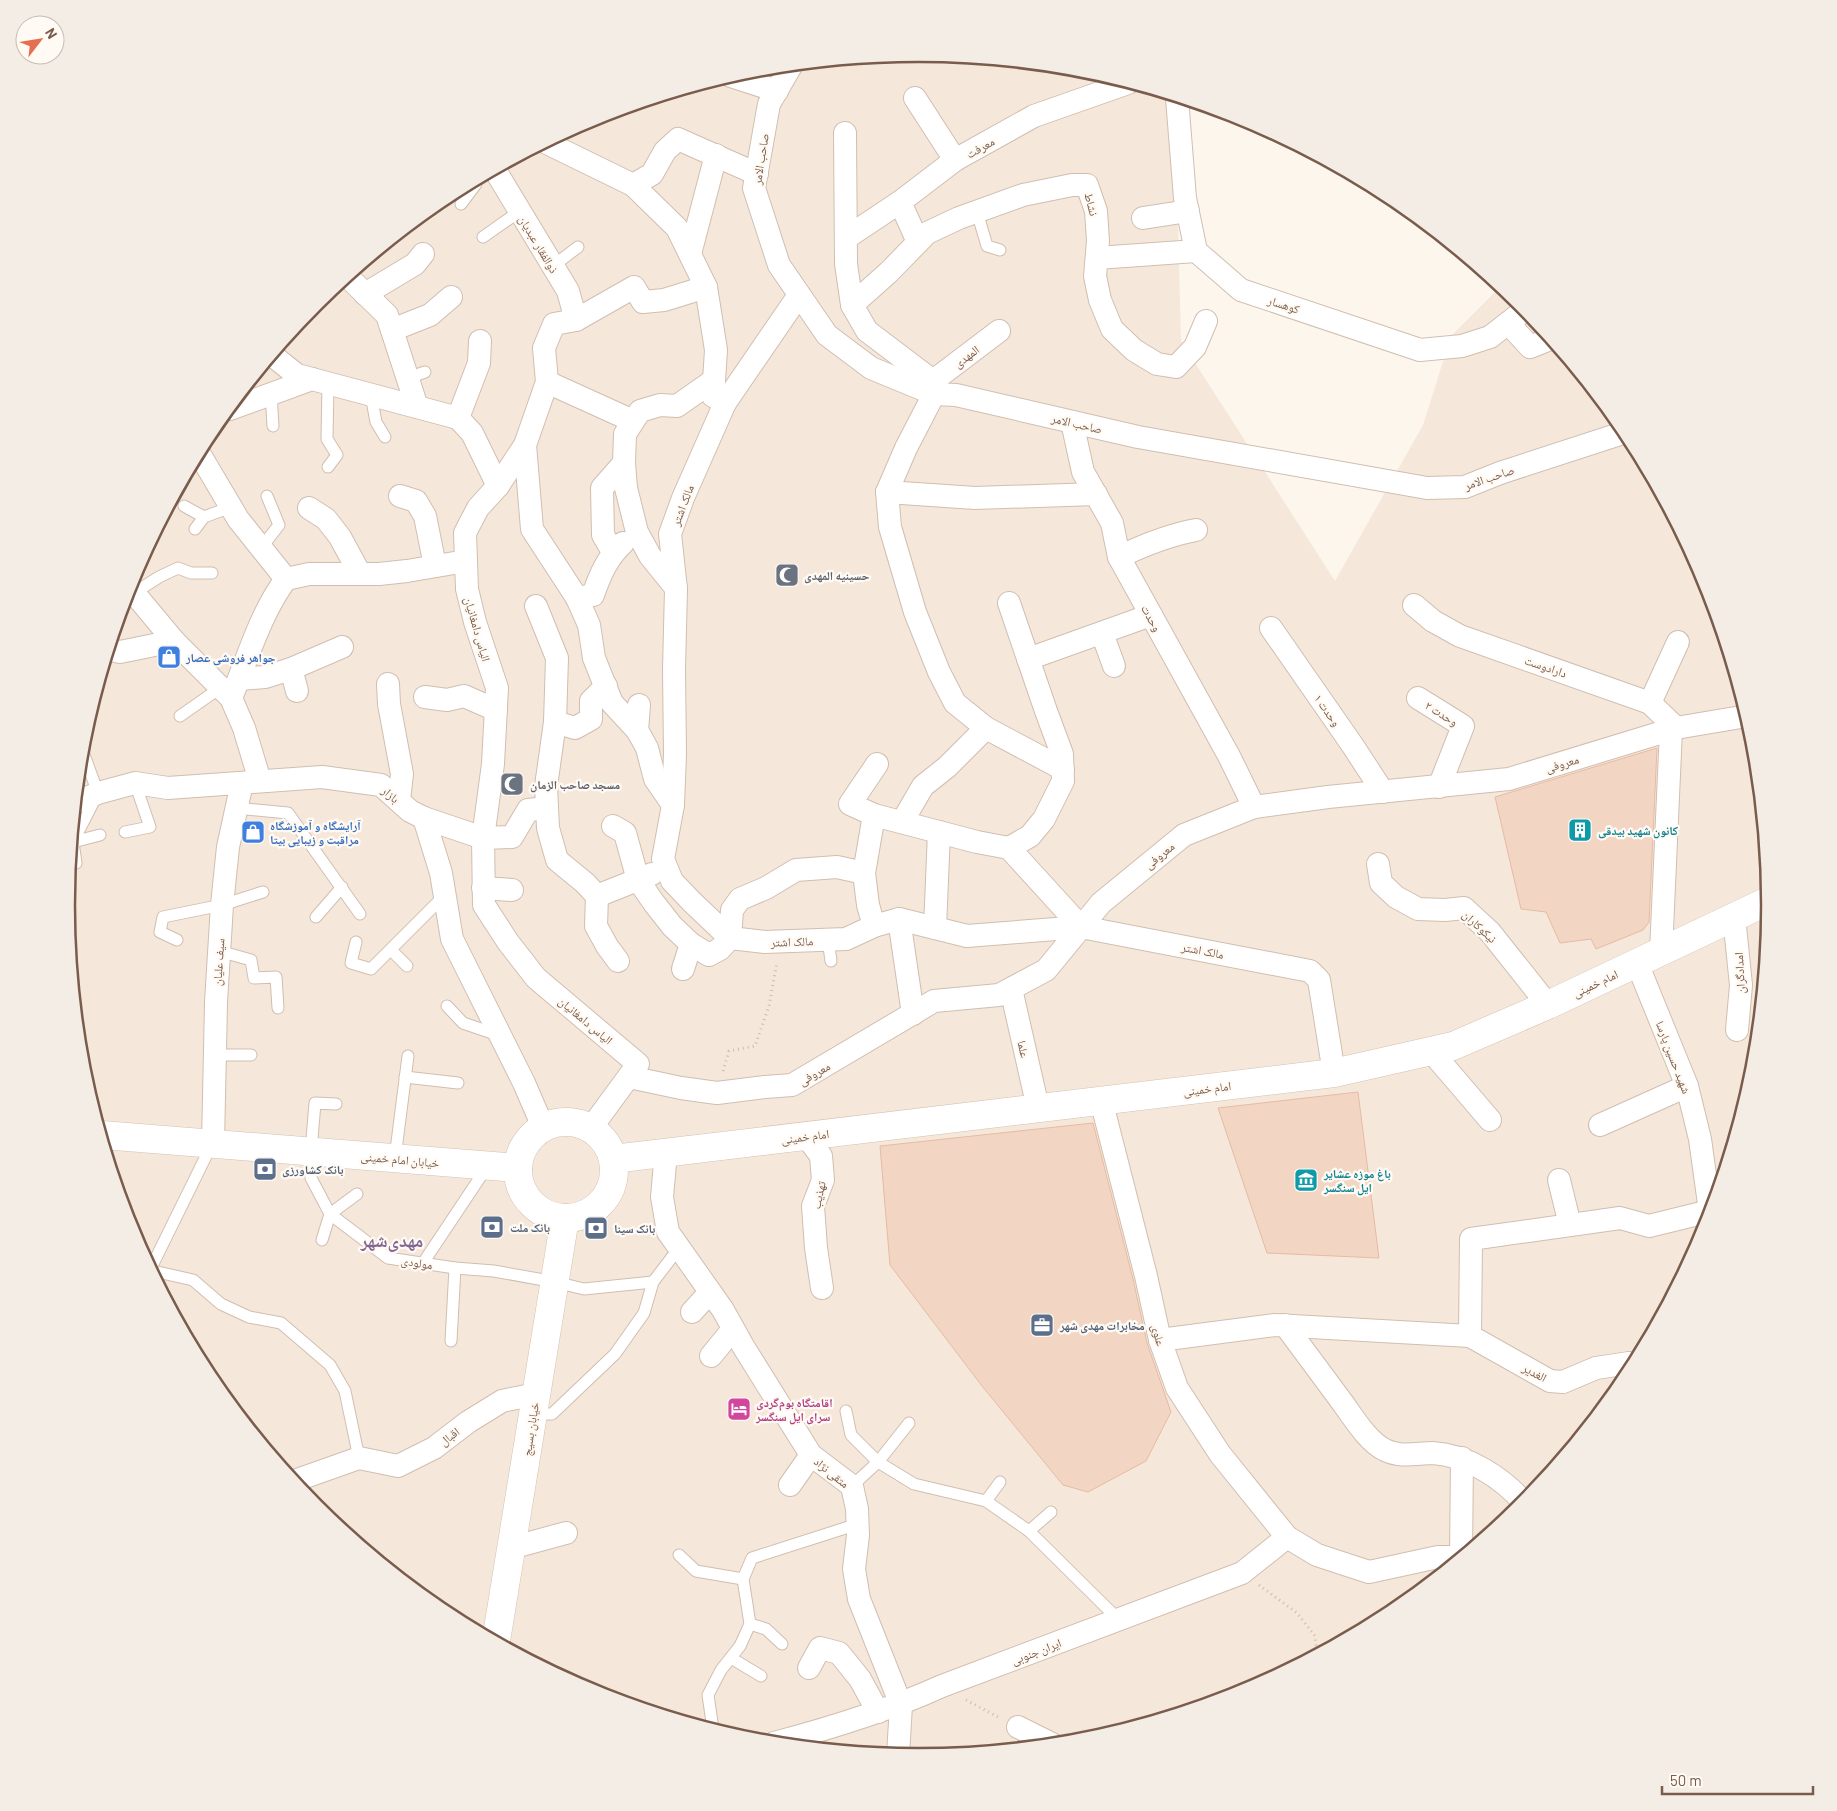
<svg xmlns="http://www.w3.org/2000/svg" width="1837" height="1811" font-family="Barlow,'Noto Naskh Arabic',sans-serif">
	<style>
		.residential { fill: #f5e8da }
		.building { fill: #f3d5c3; stroke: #e6bba3 }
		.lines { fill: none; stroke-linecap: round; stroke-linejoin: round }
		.lane-casing { stroke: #d1beb0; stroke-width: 13 }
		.street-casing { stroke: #d1beb0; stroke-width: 24 }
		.secondary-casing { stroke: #d6c0b0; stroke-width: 29 }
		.path { stroke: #d9b8a5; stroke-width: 3; stroke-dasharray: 1 4; stroke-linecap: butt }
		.lane { stroke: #fff; stroke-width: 11 }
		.street { stroke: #fff; stroke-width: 22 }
		.secondary { stroke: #fff; stroke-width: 28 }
		.labels { text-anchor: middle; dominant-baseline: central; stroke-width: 4.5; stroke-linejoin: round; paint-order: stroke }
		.street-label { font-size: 12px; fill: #7a5c4d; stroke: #fffaf3 }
		.worship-label { font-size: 12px; font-weight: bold; fill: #5b616d; stroke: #fffaf3; text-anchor: start }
		.shop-label { font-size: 12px; font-weight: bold; fill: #366cbe; stroke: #fffaf3; text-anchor: start }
		.culture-label { font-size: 12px; font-weight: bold; fill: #0d838f; stroke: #fffaf3; text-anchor: start }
		.service-label { font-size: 12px; font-weight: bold; fill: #4e5e75; stroke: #fffaf3; text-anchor: start }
		.hotel-label { font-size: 12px; font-weight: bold; fill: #b23c85; stroke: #fffaf3; text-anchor: start }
		.district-label { font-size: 18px; font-weight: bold; fill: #846695; stroke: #fffaf3 }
		.rim { fill: none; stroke: #7a5c4d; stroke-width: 2.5 }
	</style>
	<rect width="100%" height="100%" fill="#fdf6ec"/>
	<polygon class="residential" points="919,54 1085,70 1168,95 1176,145 1181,341 1335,581 1423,425 1451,336 1500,287 1521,303 1627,433 1706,580 1754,740 1770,906 1754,1072 1705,1232 1627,1379 1521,1508 1391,1614 1244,1693 1084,1741 919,1757 752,1741 592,1692 445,1614 316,1508 210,1378 131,1231 83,1071 67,905 83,739 132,579 210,432 316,303 446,197 593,118 753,70"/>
	<g class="building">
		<polygon points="1657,748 1649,922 1643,930 1596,949 1591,939 1560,943 1546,912 1521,909 1495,797"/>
		<polygon points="1358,1092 1379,1258 1267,1253 1218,1108"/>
		<polygon points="1093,1123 1133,1279 1147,1343 1171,1412 1146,1461 1088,1492 1063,1485 982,1386 890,1265 880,1146"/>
	</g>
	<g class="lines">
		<g class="lane-casing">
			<g id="lane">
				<polyline points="461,204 476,184 475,181"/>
				<polyline points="977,212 987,246 1000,250"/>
				<polyline points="483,237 520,211"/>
				<polyline points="553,266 578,247"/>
				<polyline points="408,378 425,372"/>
				<polyline points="271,393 273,426"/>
				<polyline points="371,395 376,422 385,437"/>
				<polyline points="328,467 337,455 327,439 328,384"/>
				<polyline points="184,506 204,517 231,507"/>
				<polyline points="195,529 204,517"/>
				<polyline points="261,548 279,525 267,496"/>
				<polyline points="134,593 159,577 178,568 191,573 212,573"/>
				<polyline points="180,716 220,688"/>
				<polyline points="236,808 288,813 360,914"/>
				<polyline points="125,832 150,827 135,783"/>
				<polyline points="73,842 100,835"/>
				<polyline points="71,865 76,863 73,842 98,793 83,752"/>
				<polyline points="316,917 342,887"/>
				<polyline points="828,939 831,961"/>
				<polyline points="177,940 160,932 163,917 222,905 263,892"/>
				<polyline points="356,942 351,963 371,969 445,895"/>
				<polyline points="391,950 407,966"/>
				<polyline points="219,951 251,960 254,978 276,977 278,1008"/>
				<polyline points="447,1006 463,1023 498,1035"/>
				<polyline points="215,1055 251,1055"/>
				<polyline points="405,1077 458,1083"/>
				<polyline points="336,1104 315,1103 311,1151 311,1178 330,1214 388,1258 455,1268 494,1271 555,1282 584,1289 653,1282"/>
				<polyline points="395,1158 408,1056"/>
				<polyline points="322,1240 330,1214 357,1194"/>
				<polyline points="423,1263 487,1167"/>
				<polyline points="151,1268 212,1144"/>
				<polyline points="153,1271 193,1280 221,1304 249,1317 281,1323 330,1365 345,1391 359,1458"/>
				<polyline points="451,1341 455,1268"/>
				<polyline points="846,1411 851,1435 878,1462 914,1484 986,1501 1029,1531 1119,1620"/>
				<polyline points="533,1414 552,1414 615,1354 644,1313 653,1282 679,1248"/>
				<polyline points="852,1486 878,1462 909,1423"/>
				<polyline points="986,1501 1000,1482"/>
				<polyline points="1029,1531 1051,1512"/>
				<polyline points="679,1555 696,1571 743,1579"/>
				<polyline points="750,1624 766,1629 782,1644"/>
				<polyline points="731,1658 761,1676"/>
				<polyline points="713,1729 708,1695 721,1670 740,1646 750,1624 743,1579 752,1558 858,1524"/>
			</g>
		</g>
		<g class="street-casing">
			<g id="street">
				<polyline points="791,66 769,104 754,188 779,265 827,335 871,368 934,394 956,395 1138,437 1427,488 1465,487 1500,473 1626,432"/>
				<polyline points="731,76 777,91"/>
				<polyline points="915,98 955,160"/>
				<polyline points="1177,98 1185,198 1196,251 1241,290 1420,350 1462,346 1490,337 1526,309"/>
				<polyline points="845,133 846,264 852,305 867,331 933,381 934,394 906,448 887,492 890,527 915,612 939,672 955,703 986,728 1063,769"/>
				<polyline points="547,143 633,185 677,228 706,287 716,350 713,396 725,403 799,295"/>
				<polyline points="495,170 568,291 576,320"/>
				<polyline points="633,185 652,174 665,151 678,139 757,174"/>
				<polyline points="900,202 918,242"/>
				<polyline points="1143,218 1188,211"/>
				<polyline points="846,238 900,202 955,160 1034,116 1128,83"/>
				<polyline points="690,254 716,155"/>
				<polyline points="1097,258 1196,251"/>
				<polyline points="348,277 387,315 417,407"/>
				<polyline points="365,294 415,264 423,254"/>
				<polyline points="852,305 889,272 927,233 959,218 1023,195 1072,185 1087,185 1096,211 1098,241 1095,276 1100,300 1112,329 1134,350 1157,364 1176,367 1195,347 1206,321"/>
				<polyline points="1509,324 1530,347 1550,339"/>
				<polyline points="392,330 430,315 451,297"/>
				<polyline points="273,356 297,375 458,418 472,433 498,486"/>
				<polyline points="933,381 999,331"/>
				<polyline points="547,382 633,421"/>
				<polyline points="725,403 683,498 670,534 676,589 674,669 675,754 673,805 663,859 672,881 692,902 730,938 765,942 846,939 874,926 899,919 967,936 1081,927 1310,971 1319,980 1334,1073"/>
				<polyline points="230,409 312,379"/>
				<polyline points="458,418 479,363 480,341"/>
				<polyline points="1072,422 1083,472 1112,523 1119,557 1229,756 1254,807"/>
				<polyline points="525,445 532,529 577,598 589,625 594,658 612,703 637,730 647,748 655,779 673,805"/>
				<polyline points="199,453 238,519 286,579"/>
				<polyline points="887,492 975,498 1096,494"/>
				<polyline points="400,496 416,501 425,516 435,566"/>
				<polyline points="309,508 326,519 340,537 360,574"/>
				<polyline points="613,552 603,535 602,488 624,463"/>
				<path d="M1119,557C1144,545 1168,535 1196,530"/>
				<polyline points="129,587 174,641 231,698 244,728 260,781"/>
				<polyline points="676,588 650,556 637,532 626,488 624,463 625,434 640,411 660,405 677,406 714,380"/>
				<path d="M577,598L593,595C600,575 607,558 623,543"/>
				<polyline points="1414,605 1433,621 1460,636 1650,703 1676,728"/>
				<polyline points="536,606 557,658 555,722 546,786 548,828 557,860 585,883 597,896 596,926 607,946 618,961"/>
				<polyline points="1271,628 1353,746 1383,792"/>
				<polyline points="1102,633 1114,666"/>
				<polyline points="110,650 120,652 174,641"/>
				<polyline points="1028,659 1151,615"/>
				<polyline points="291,669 297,691"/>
				<polyline points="239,679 265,677 291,669 342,647"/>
				<polyline points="388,684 389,704 402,774 399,800"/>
				<polyline points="425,697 447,700 464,696 496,710"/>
				<path d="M231,698C248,658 260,614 286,579L309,574H379L407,571L466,561"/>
				<polyline points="1418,698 1463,726 1439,787"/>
				<polyline points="1650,703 1678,642"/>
				<polyline points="555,722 575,728 591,719 591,701 606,686"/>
				<polyline points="637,730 639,705"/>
				<polyline points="877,764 850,804 874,815 977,842 1009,848 1030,836 1044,819 1063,781 1062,754 1046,711 1009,603"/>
				<polyline points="77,802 98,793 135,783 168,788 322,777 381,785 410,811 424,818 441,873 452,939 524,1083 543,1127"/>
				<polyline points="424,818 483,838 512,837 528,810 547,808"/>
				<polyline points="902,822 923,786 947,767 986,728"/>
				<polyline points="613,826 625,833 638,880 654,903 672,926 691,944 709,955 720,949 730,938 732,910 740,899 766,888 796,870 837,867 864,873"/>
				<polyline points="1009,848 1081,927"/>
				<polyline points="1378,864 1381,883 1396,897 1418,909 1445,910 1464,908 1490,932 1548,1005"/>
				<polyline points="483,888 512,890"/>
				<polyline points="597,896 652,874"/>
				<polyline points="1734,917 1741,985 1737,1030"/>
				<polyline points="899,919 913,1014"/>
				<polyline points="874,926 868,905 864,873 874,815"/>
				<polyline points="935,928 939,832"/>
				<polyline points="1661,952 1671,730"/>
				<polyline points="1637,963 1687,1086 1700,1139 1710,1211 1711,1212"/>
				<polyline points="683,969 691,944"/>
				<polyline points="1011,989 1038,1108"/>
				<polyline points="1431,1051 1490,1120"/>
				<polyline points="629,1077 681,1088 717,1093 765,1087 792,1085 934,1001 999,995 1046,970 1101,903 1184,835 1254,807 1328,797 1509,779 1676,728 1747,716"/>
				<polyline points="1101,1100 1146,1276 1160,1340 1177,1388 1220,1454 1287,1537 1317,1555 1369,1572 1438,1557 1461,1557"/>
				<polyline points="1600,1125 1687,1086"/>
				<polyline points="591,1128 638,1064 536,978 508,942 484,905 483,838 493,764 497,688 475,622 467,589 465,533 478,508 498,486 525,445 547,382 544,348 554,324 576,320 634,287 643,302 664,300 706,287"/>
				<polyline points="806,1136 821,1156 823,1180 813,1206 816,1248 822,1288"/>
				<polyline points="213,1144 216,1002 222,905 228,847 242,783"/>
				<polyline points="666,1152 662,1197 668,1232 723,1310 743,1346 811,1455 852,1486 857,1509 858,1535 854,1569 859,1599 901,1705 898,1755"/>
				<polyline points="1559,1180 1570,1225"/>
				<polyline points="692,1312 710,1292"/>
				<path d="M1285,1325C1304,1351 1323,1376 1342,1402C1353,1417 1368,1442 1385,1450C1401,1458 1417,1453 1433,1453C1467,1455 1503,1478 1524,1503"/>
				<polyline points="1470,1336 1471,1239 1620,1218 1649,1226 1710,1211"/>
				<polyline points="1160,1340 1275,1325 1470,1336 1550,1381 1563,1382 1596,1368 1629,1363 1634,1364"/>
				<polyline points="711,1356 733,1329"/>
				<polyline points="294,1481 359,1458 398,1466 434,1448 468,1422 502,1401 536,1394"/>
				<polyline points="790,1485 811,1455"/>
				<polyline points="511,1548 566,1533"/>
				<polyline points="1461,1557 1462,1458"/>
				<polyline points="809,1668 820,1648 839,1653 860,1679 878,1712"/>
				<polyline points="1018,1727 1052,1744"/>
				<path d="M774,1743C831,1728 887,1711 942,1686L1242,1573L1287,1537"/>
			</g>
		</g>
		<g class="secondary-casing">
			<g id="secondary">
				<circle cx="566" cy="1170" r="48"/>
				<polyline points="102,1135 518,1168"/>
				<polyline points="613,1159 1334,1073 1453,1046 1548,1005 1770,900"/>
				<polyline points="496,1641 565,1218"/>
			</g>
		</g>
		<g class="path">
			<polyline points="723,1071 729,1051 755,1046 769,1006 777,962"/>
			<polyline points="1259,1585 1297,1613 1315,1636 1317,1654"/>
			<polyline points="966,1700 1000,1718"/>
		</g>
		<use href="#lane" class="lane"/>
		<use href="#street" class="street"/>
		<use href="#secondary" class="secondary"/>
	</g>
	<defs>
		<g id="mosque-square" transform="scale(1.25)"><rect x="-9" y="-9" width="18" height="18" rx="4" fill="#6b7280" stroke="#fffaf3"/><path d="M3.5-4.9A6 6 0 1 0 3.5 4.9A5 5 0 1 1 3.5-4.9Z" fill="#fff"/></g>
		<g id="shop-square" transform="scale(1.25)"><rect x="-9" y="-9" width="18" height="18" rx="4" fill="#3f7fe0" stroke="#fffaf3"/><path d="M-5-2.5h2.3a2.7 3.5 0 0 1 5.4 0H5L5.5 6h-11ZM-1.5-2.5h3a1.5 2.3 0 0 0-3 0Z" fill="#fff"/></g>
		<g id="building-square" transform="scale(1.25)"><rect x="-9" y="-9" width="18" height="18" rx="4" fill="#0f9aa8" stroke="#fffaf3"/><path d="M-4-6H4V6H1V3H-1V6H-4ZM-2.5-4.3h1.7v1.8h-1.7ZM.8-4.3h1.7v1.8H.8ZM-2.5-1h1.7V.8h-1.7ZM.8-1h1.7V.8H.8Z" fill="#fff"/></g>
		<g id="bank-square" transform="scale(1.25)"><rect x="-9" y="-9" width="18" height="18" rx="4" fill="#5c6f8a" stroke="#fffaf3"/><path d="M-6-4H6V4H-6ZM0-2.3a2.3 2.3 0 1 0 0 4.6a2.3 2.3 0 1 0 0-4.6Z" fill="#fff"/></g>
		<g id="museum-square" transform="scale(1.25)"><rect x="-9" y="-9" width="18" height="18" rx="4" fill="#0f9aa8" stroke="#fffaf3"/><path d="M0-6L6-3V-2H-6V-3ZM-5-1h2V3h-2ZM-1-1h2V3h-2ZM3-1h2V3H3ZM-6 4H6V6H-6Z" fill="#fff"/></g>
		<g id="office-square" transform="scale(1.25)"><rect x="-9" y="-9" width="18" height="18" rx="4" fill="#5c6f8a" stroke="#fffaf3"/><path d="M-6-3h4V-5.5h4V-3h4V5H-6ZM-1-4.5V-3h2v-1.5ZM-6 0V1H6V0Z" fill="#fff"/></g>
		<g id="hotel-square" transform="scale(1.25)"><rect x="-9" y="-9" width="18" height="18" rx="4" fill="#d1479c" stroke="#fffaf3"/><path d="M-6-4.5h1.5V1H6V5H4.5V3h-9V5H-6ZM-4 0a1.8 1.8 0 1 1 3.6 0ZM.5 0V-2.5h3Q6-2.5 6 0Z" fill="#fff"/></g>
	</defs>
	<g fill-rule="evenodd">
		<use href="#mosque-square" x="787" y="575"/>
		<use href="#shop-square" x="169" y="657"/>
		<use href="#mosque-square" x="512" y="784"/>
		<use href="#building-square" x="1580" y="830"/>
		<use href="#shop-square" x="253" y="832"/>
		<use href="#bank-square" x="265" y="1169"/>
		<use href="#museum-square" x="1306" y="1180"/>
		<use href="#bank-square" x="492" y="1227"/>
		<use href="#bank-square" x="596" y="1228"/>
		<use href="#office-square" x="1042" y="1325"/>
		<use href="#hotel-square" x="739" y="1409"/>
	</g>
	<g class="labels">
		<g class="street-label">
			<text transform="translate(980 147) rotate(-29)">معرفت</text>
			<text transform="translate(760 159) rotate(-81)">صاحب الامر</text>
			<text transform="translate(1092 204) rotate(75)">نشاط</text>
			<text transform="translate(539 244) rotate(59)">ذوالفقار عبدیان</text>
			<text transform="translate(1284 304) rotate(18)">کوهسار</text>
			<text transform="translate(966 356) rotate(-37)">المهدی</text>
			<text transform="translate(1077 423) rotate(13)">صاحب الامر</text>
			<text transform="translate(1489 477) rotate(-19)">صاحب الامر</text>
			<text transform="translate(682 505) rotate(-69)">مالک اشتر</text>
			<text transform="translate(1152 618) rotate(61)">وحدت</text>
			<text transform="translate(478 629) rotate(74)">الیاس دامغانیان</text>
			<text transform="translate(1546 666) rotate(19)">دارادوست</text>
			<text transform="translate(1328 710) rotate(55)">وحدت ۱</text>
			<text transform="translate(1442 713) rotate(32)">وحدت ۲</text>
			<text transform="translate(1562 763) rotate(-17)">معروفی</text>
			<text transform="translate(391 794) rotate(40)">بازار</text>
			<text transform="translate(1159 855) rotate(-39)">معروفی</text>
			<text transform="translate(1480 926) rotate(43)">نیکوکاران</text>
			<text transform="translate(792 941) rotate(-2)">مالک اشتر</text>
			<text transform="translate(1203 950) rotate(11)">مالک اشتر</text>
			<text transform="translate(218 962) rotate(-86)">سیف علیان</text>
			<text transform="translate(1739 973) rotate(-93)">امدادگران</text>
			<text transform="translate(1595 983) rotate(-25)">امام خمینی</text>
			<text transform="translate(586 1020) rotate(40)">الیاس دامغانیان</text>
			<text transform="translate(1024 1049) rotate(77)">علما</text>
			<text transform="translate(1674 1057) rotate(69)">شهید حسین پارسا</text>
			<text transform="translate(814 1073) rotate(-30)">معروفی</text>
			<text transform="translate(1207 1088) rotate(-7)">امام خمینی</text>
			<text transform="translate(805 1136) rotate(-7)">امام خمینی</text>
			<text transform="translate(400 1159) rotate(5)">خیابان امام خمینی</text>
			<text transform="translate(818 1195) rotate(-78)">تهذیب</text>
			<text transform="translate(417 1262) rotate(9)">مولودی</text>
			<text transform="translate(1159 1335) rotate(75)">علوی</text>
			<text transform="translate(1535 1372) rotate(28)">الغدیر</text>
			<text transform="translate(530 1429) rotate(-81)">خیابان بسیج</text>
			<text transform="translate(449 1436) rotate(-37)">اقبال</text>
			<text transform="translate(832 1472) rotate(39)">متقی نژاد</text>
			<text transform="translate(1036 1651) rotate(-21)">ایران جنوبی</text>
		</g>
		<g class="worship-label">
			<text x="804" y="575">حسینیه المهدی</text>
			<text x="530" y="784">مسجد صاحب الزمان</text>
		</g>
		<g class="shop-label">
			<text x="186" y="657">جواهر فروشی عصار</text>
			<text x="270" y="825">آرایشگاه و آموزشگاه<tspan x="270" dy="14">مراقبت و زیبایی بیتا</tspan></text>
		</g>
		<g class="culture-label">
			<text x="1598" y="830">کانون شهید بیدقی</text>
			<text x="1324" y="1173">باغ موزه عشایر<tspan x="1324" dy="14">ایل سنگسر</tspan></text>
		</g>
		<g class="service-label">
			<text x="282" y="1169">بانک کشاورزی</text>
			<text x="510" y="1227">بانک ملت</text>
			<text x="614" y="1228">بانک سینا</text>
			<text x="1060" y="1325">مخابرات مهدی شهر</text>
		</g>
		<g class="hotel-label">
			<text x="756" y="1402">اقامتگاه بوم‌گردی<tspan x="756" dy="14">سرای ایل سنگسر</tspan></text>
		</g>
		<g class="district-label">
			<text x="392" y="1240">مهدی‌شهر</text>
		</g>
	</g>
	<path d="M0 0H1837V1811H0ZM75 905a843 843 0 1 1 1686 0a843 843 0 1 1-1686 0Z" fill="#f4ede6" fill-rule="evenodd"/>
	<path class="rim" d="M75 905a843 843 0 1 1 1686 0a843 843 0 1 1-1686 0Z"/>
	<g transform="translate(40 40) rotate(59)"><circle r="24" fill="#fffaf3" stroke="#cabbb1"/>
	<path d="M0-4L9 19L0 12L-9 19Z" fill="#e76f51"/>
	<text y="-8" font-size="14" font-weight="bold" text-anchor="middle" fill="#7a5c4d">N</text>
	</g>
	<path d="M1662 1786v8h151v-8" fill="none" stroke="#7a5c4d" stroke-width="2.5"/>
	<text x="1670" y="1786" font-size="15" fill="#7a5c4d" stroke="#fffaf3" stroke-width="4" paint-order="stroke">50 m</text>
</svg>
